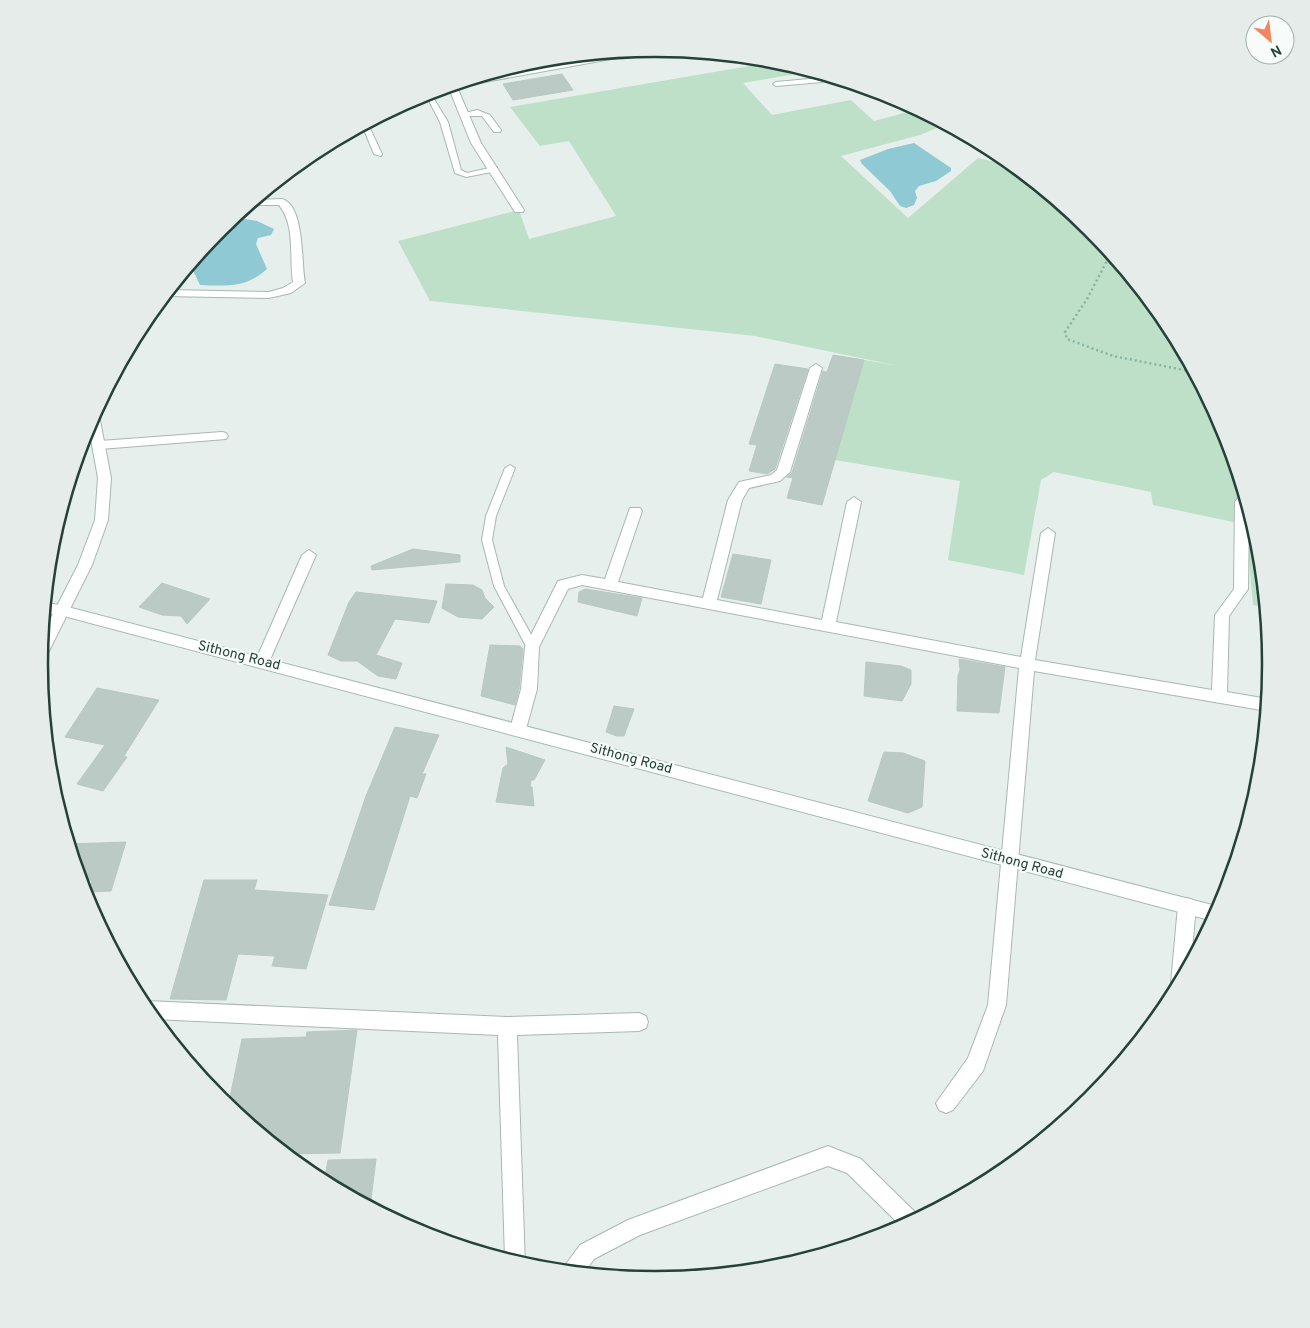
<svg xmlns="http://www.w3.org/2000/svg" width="1310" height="1328" font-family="Overpass,sans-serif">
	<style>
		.green { fill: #bfe0c8 }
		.water { fill: #8ec9d4 }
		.building { fill: #bbcac4; stroke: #b8c9c2 }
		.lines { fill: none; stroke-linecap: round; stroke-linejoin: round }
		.service-casing { stroke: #a8b8b2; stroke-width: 2 }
		.minor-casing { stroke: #a8b8b2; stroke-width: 2 }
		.tertiary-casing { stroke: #a8b8b2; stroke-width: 2 }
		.secondary-casing { stroke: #a4bbb3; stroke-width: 2 }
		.path { stroke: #86b3a5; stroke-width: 2.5; stroke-dasharray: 2 3; stroke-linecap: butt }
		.service { fill: #fff; fill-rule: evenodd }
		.minor { fill: #fff; fill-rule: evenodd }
		.tertiary { fill: #fff; fill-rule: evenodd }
		.secondary { fill: #fff; fill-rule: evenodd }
		.labels { text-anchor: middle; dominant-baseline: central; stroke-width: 4.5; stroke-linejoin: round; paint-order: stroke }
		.street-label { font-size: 14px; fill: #24423a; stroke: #f7fbf9 }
		.rim { fill: none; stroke: #24423a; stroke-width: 2.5 }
	</style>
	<rect width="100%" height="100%" fill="#e6efeb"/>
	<polygon class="green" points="779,61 784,62 796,74 743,83 772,115 851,100 874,121 919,109 946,124 920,135 841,156 908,218 978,158 1017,167 1091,228 1168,322 1224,428 1259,544 1266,607 1253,605 1246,528 1233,522 1153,505 1151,492 1054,472 1041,480 1024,575 948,560 960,481 835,460 864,360 894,365 755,336 430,301 398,241 519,210 529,239 616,216 569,141 540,146 510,107"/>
	<g class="water">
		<polygon points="914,143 951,168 951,171 936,181 919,186 915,191 917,198 914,205 906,208 900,206 890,191 862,164 860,160 888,149"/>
		<path d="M238,218L257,221L274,229L271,235L258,238L256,244L267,269C246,288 227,286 200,285L190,264C202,250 218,220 238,218Z"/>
	</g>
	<g class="building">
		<polygon points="562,74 573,90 513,100 503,84"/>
		<polygon points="833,355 864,360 822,505 787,498 793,478 787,477 792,473 823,371 827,372"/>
		<polygon points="775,364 808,369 775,469 767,474 749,471 757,445 749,444"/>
		<polygon points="413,549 460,555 460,562 372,570 371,566"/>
		<polygon points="733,554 771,560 761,604 721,597"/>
		<polygon points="162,583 210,599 187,624 181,616 162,615 139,607"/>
		<polygon points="446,584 473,585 482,590 485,598 494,607 482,619 458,617 442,608"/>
		<polygon points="585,589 642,598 637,616 578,602 579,592"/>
		<polygon points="356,592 437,601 429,623 395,619 376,655 402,663 396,679 378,676 357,661 341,661 328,655 349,602"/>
		<polygon points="490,645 520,646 523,649 519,689 515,705 481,696"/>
		<polygon points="959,659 1005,667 999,713 957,711 958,676 960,670"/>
		<polygon points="866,662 901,666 911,670 911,684 902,701 864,696"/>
		<polygon points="97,688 159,700 124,756 127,757 103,791 77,784 105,745 65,737"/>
		<polygon points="614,706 634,709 624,736 617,736 606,732"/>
		<polygon points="395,727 439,735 422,774 426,774 417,798 410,796 374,910 329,905 366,796"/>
		<polygon points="506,747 545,760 534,780 531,780 530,787 532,787 534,806 496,802 503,768 508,764"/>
		<polygon points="884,752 903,753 925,761 922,807 908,813 868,801"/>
		<polygon points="126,842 111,891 89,892 92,880 80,881 69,844"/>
		<polygon points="204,880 257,880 254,890 328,895 306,969 272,966 275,956 238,954 226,1000 170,999"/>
		<polygon points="357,1030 340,1153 286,1154 228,1107 242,1039 306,1037 307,1032"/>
		<polygon points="376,1159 370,1207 324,1183 328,1160"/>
	</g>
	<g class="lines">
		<g class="service-casing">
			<g id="service">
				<polygon points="823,74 830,77 822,82 776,86 773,84 776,82 820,78"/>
				<polygon points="422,94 434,99 448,122 461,170 467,173 494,167 497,167 497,171 466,177 455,173 440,122 429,101 416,97"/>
				<polygon points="477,110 490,115 501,130 500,132 494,132 482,116 465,116 461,114"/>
				<polygon points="367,122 382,154 381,156 374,154 362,125"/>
				<polygon points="510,465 515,468 496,516 492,540 504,586 538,647 532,651 528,650 494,586 482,540 486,516 505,468"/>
			</g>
		</g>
		<g class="minor-casing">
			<g id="minor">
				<polygon points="655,48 666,49 457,87 481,143 524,210 523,212 515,212 471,143 448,86 471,79"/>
				<path d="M282,199C305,205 301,264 305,283L291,293L269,298L164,296L169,290L269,292L283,288L293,282C289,257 296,226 279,205H247L254,200Z"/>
				<polygon points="816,364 822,368 790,472 780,481 749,488 742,500 717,600 822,620 847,502 854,497 861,502 836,622 1021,657 1041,533 1048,528 1055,533 1035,660 1212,690 1215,615 1234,589 1235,502 1237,499 1246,498 1249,508 1248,589 1229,616 1227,692 1268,699 1267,711 1034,671 1006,1005 983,1071 953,1110 946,1113 939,1110 936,1103 968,1058 988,1005 1019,668 582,585 568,589 539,647 537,689 526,729 524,733 518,735 512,733 510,729 521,689 525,647 558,581 582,575 605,579 630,508 640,508 642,511 618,582 703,598 728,500 739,482 771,475 777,470 810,368"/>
				<polygon points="222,432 226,433 228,436 226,439 100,449 94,445 100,441"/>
				<polygon points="309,550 316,555 269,662 267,666 257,666 255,662 302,555"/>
				<polygon points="1187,898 1193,900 1196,906 1191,962 1176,990 1171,983 1178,906 1181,900"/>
				<polygon points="146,1001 507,1017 639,1013 646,1016 648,1022 646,1028 639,1031 517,1035 525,1266 505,1259 498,1035 153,1019 141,1003"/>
				<polygon points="828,1146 861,1159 920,1217 902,1227 847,1173 828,1166 640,1235 594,1259 584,1273 561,1271 580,1245 628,1220"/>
			</g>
		</g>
		<g class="tertiary-casing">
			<polygon id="tertiary" points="95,411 99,415 111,478 108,520 92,565 44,661 39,663 42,635 78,565 95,520 98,478 88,423"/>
		</g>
		<g class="secondary-casing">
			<polygon id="secondary" points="45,603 60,605 1220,907 1213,921 60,615 44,613"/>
		</g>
		<polyline class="path" points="1111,253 1087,299 1065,332 1067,339 1113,356 1194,372"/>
		<use href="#service" class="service"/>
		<use href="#minor" class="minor"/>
		<use href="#tertiary" class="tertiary"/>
		<use href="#secondary" class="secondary"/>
	</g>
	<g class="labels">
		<g class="street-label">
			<text transform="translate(239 656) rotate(14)">Sithong Road</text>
			<text transform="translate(631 759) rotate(15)">Sithong Road</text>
			<text transform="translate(1022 864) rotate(15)">Sithong Road</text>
		</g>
	</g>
	<path d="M0 0H1310V1328H0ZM48 664a607 607 0 1 1 1214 0a607 607 0 1 1-1214 0Z" fill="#e6ecea" fill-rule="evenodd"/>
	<path class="rim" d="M48 664a607 607 0 1 1 1214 0a607 607 0 1 1-1214 0Z"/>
	<g transform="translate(1270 40) rotate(152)"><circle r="24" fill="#f7fbf9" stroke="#a3b1ad"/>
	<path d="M0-4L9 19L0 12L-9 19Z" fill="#f4845f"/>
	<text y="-8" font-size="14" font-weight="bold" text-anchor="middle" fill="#24423a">N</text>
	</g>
</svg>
